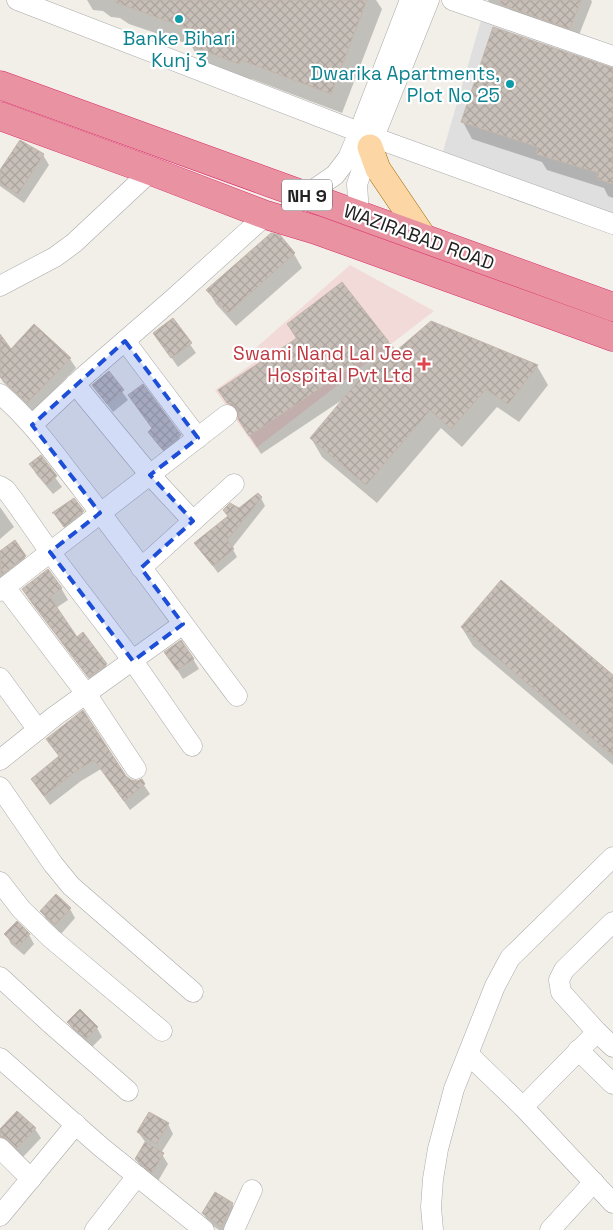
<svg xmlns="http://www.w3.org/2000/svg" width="613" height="1230" font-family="'Space Grotesk',sans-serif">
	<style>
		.residential { fill: #e0dfdf }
		.commercial { fill: #f2dad9 }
		.shadow { fill: #0003 }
		.building { fill: url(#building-cross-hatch); stroke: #c4b6ab }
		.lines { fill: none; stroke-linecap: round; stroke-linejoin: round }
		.minor-casing { stroke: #a9a9a9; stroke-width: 21 }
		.major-casing { stroke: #a06b00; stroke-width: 26 }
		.highway-casing { stroke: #dc2a67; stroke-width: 29 }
		.minor { stroke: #fff; stroke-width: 20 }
		.major { stroke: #fcd6a4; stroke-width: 25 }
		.highway { stroke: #e892a2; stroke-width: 28 }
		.marked { fill: #1d4ed8; fill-opacity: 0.2; stroke: #1d4ed8; stroke-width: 4; stroke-dasharray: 10 6; stroke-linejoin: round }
		.culture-dot { fill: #0f9aa8; stroke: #fff; stroke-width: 2 }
		.health-dot { fill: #e0444e; stroke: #fff; stroke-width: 2 }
		.labels { text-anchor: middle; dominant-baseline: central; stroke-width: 4.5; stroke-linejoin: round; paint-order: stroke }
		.shield { fill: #fff; stroke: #646464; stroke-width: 1 }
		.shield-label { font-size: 18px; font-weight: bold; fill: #222 }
		.culture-label { font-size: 19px; fill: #0d838f; stroke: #fff }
		.street-label { font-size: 19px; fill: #222; stroke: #fff }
		.health-label { font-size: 19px; fill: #be3a42; stroke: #fff; text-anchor: end }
	</style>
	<defs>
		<pattern id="building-cross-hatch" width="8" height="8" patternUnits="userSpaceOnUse" patternTransform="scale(1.25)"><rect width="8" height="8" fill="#c7bfb8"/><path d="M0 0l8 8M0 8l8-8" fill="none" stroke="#aba49e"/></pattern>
	</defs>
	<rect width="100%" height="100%" fill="#f2efe9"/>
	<polygon class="residential" points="482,17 613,65 613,231 439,165"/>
	<polygon class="commercial" points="350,265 434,311 256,448 215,390 255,362 249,354"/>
	<g class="shadow">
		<polygon points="87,0 376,0 382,9 342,113 252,79 250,83 202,65 191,45 129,24 120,18 111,17 103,11 93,10"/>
		<polygon points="488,0 591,0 592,2 577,40 494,12"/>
		<polygon points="613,69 613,198 608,196 604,188 547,170 542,162 472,139 463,122"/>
		<polygon points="20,142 43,155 49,165 24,203 0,186 0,172"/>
		<polygon points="279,236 294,254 302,268 236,326 216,304 208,290"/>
		<polygon points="342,284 396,352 537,366 548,385 519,422 497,407 462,447 441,428 377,503 322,457 311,438 345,398 261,454 220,390 297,340 288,325"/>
		<polygon points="173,320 196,353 178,367 154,333"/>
		<polygon points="42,333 70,359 76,368 33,412 3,382 0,377 0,371"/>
		<polygon points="108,372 128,400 113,412 93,386"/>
		<polygon points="142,386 186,446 169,458 155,441 149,432 153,429 135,404"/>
		<polygon points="40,457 62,487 53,494 36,474 31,465"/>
		<polygon points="261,498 265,506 232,548 237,557 218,573 196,543 229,518 224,510 239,509"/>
		<polygon points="74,500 88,521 70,535 54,514"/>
		<polygon points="0,507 14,527 0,539"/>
		<polygon points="14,542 31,566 0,590 0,552"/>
		<polygon points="61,588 68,600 56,608 77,638 106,665 112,676 96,688 30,601 23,590"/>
		<polygon points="462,628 613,676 613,765 473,646"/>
		<polygon points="193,659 199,669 183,679 172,662"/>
		<polygon points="83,712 125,776 131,781 137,782 141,781 150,794 130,810 101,769 81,781 50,805 32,780 60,757 48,739"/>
		<polygon points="70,909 75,918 61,934 47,921 42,911"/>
		<polygon points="6,934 29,935 34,944 24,955 11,944"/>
		<polygon points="68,1022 97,1028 102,1037 92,1047 74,1032"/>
		<polygon points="168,1124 173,1134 161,1153 168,1164 158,1181 142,1169 136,1159 146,1143 138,1132"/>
		<polygon points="35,1129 41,1138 23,1157 3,1143 0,1137 0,1131"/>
		<polygon points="232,1204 238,1213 230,1230 219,1230 209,1223 203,1213"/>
	</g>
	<g class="building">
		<polygon points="115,0 367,0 331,94 241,60 239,64 189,45 195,31 115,2"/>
		<polygon points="501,0 581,0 570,29 500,4"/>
		<polygon points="493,27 613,68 613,184 597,179 599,173 536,154 538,147 461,122"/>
		<polygon points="20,140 44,154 18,194 0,183 0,170"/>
		<polygon points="271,233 280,235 295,253 228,313 206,290"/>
		<polygon points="342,282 389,342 249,436 238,419 239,414 237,408 232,404 227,403 218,390 297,338 287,324"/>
		<polygon points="173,318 192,343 171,358 153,333"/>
		<polygon points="431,321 538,365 508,404 486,389 451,429 430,410 366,485 310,438 390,343 396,351"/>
		<polygon points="34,324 71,358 27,403 0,377 0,334 11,349"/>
		<polygon points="109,371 124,390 107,404 92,385"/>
		<polygon points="143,384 181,435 163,450 148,432 152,428 128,395"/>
		<polygon points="41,455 57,476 47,485 29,464"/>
		<polygon points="258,493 262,497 227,540 234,549 213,566 194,543 228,516 223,510 230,503 239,508"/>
		<polygon points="74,498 84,511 64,527 54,513 52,513"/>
		<polygon points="15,540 26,556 1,575 0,551"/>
		<polygon points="48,569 62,588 50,597 77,637 83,632 107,664 88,677 22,589"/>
		<polygon points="501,580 613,675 613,756 461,627"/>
		<polygon points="181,640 194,659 177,670 164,652"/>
		<polygon points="83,710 126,776 131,780 137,781 142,779 145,784 124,801 94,760 76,771 44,796 31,779 59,756 46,739"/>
		<polygon points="56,894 71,908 55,925 40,911"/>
		<polygon points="17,921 30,934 18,947 4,934"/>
		<polygon points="80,1009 98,1027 86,1039 67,1022"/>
		<polygon points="17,1111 36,1128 17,1148 8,1139 0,1136 0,1129"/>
		<polygon points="149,1112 169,1123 156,1144 137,1132"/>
		<polygon points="145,1142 164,1153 152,1173 135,1159"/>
		<polygon points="215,1192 233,1203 221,1227 202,1213"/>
	</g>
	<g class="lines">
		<g class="minor-casing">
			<g id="minor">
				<polyline points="17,0 359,132 613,224"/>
				<polyline points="452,0 613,56"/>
				<polyline points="306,195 335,175 348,158 359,132 410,0"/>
				<polyline points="359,215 357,184 374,137 429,0"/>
				<polyline points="0,286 55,257 74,243 151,171"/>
				<polyline points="125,341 198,438"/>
				<polyline points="75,384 150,475 193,521"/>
				<path d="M0,394C32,421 56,456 82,489C135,557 185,627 237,696"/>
				<polyline points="32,425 83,377 173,299 266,215"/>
				<polyline points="0,486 6,490 15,502 50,552 133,661 192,746"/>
				<polyline points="141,568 234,484"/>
				<polyline points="5,587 87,695 136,769"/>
				<polyline points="0,591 227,415"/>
				<polyline points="0,678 38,730"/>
				<polyline points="0,760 55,716 183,624"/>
				<polyline points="0,787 53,864 71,886 193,992"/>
				<polyline points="0,882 21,909 52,939 162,1031"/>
				<polyline points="0,977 50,1023 128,1091"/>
				<polyline points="597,1032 613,1047"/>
				<polyline points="578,1050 613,1084"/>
				<polyline points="469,1055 523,1107 613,1203"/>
				<polyline points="0,1058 101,1147 204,1230"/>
				<polyline points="523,1107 597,1032 561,992 559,980 564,970 613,922"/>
				<polyline points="0,1148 31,1179"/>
				<polyline points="0,1216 76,1124"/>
				<polyline points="95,1230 137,1176"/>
				<polyline points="234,1230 252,1190"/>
				<polyline points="433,1230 431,1207 433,1179 438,1149 454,1089 495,986 510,958 613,857"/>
				<polyline points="550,1230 594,1182"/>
			</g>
		</g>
		<g class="major-casing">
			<polyline id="major" points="370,147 378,169 426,240"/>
		</g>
		<g class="highway-casing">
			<g id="highway">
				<polyline points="0,85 613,307"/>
				<polyline points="0,116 151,171 266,215 316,230 613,337"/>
			</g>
		</g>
		<use href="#minor" class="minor"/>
		<use href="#major" class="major"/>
		<use href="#highway" class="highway"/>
	</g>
	<path class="marked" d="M125,341L198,438L150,475L193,521L141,568L183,624L133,661L50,552L100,513L32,425Z"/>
	<g class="culture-dot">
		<circle cx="179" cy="19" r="5"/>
		<circle cx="510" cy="84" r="5"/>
	</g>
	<path class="health-dot" d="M421.5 356.5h5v5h5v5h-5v5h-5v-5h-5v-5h5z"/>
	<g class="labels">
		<rect class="shield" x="282" y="179.5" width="50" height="31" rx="4"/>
		<g class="shield-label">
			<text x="307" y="195">NH 9</text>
		</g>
		<g class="culture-label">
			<text x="179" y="38">Banke Bihari<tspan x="179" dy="22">Kunj 3</tspan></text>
			<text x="500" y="73" text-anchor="end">Dwarika Apartments,<tspan x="500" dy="22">Plot No 25</tspan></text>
		</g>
		<g class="street-label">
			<text transform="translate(419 237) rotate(20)">WAZIRABAD ROAD</text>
		</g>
		<g class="health-label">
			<text x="413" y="353">Swami Nand Lal Jee<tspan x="413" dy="22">Hospital Pvt Ltd</tspan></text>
		</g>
	</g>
</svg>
